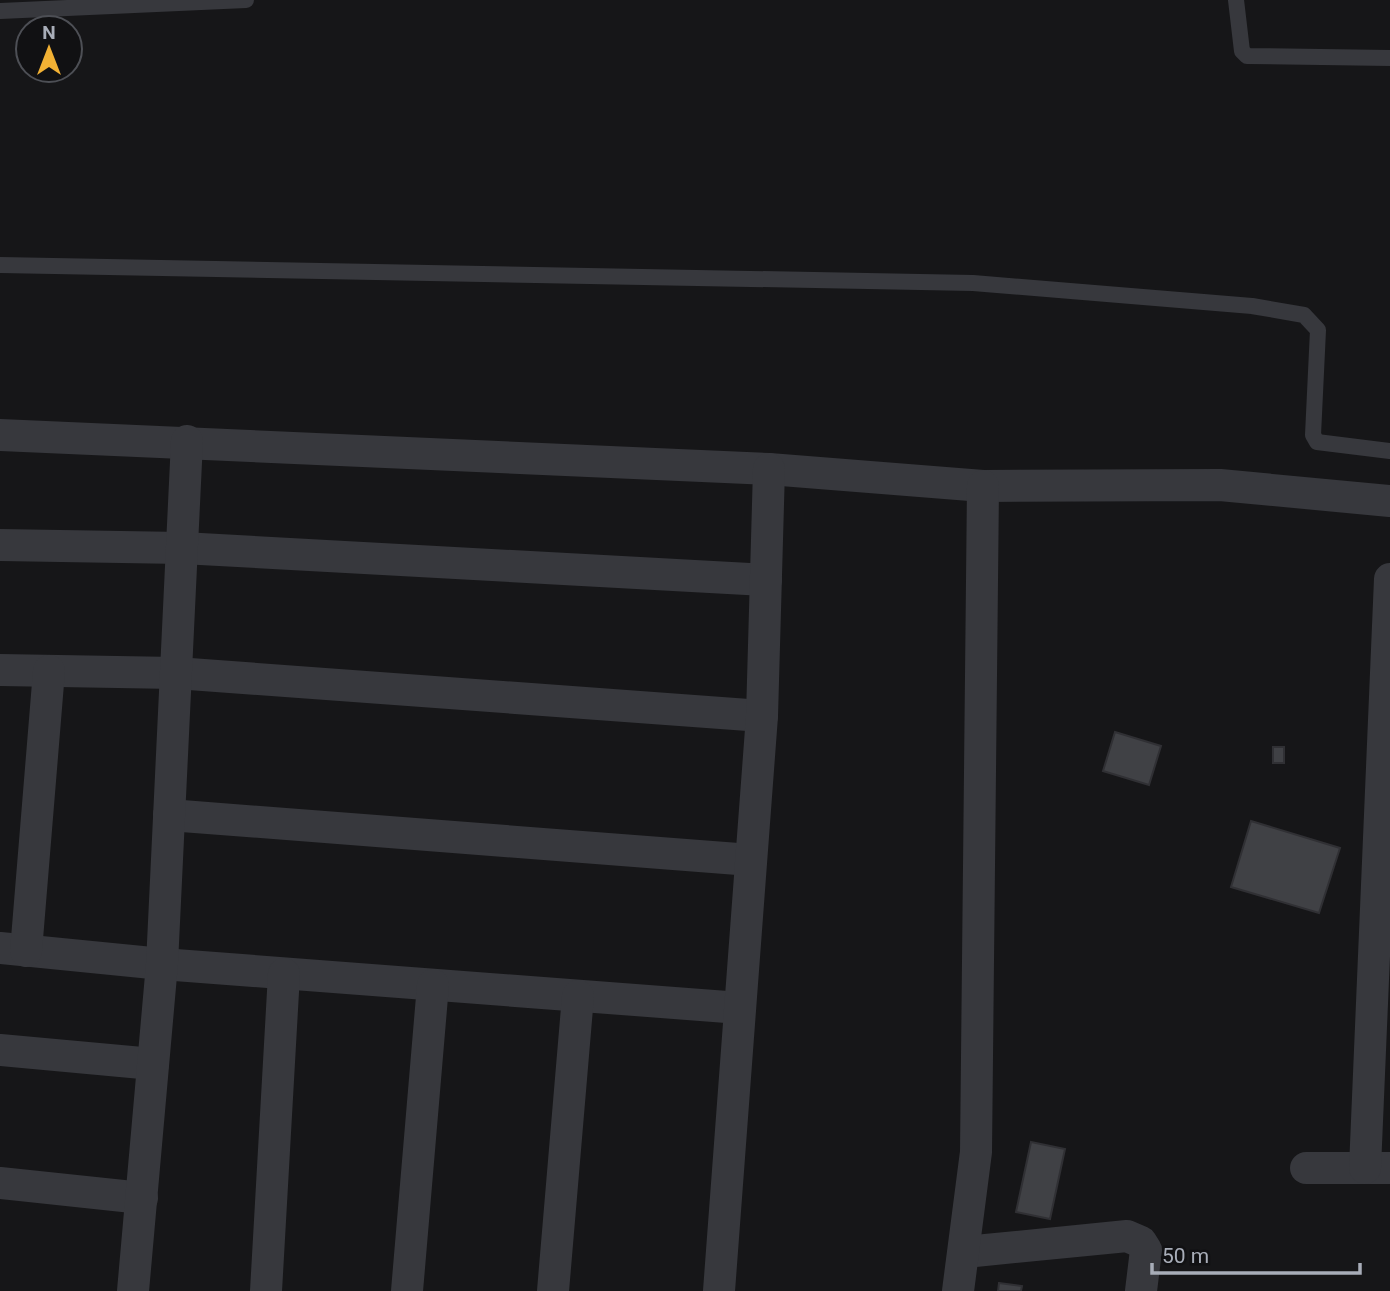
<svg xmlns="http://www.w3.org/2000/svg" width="1390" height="1291" font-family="Roboto,sans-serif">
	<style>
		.building { fill: #404145; stroke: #303034; stroke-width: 2 }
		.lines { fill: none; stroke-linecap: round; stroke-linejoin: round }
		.lane { stroke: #37383d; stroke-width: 16 }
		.street { stroke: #37383d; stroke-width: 32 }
	</style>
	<rect width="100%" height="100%" fill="#161618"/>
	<g class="building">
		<polygon points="1115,732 1161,746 1149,785 1103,771"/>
		<rect x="1273" y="747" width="11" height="16"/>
		<polygon points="1251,821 1340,848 1319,913 1231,887"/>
		<polygon points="1031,1142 1065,1149 1050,1219 1016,1212"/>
		<polygon points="999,1283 1022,1286 1021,1291 998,1291"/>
	</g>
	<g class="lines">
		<g class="lane">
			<polyline points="1236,0 1242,51 1247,56 1390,58"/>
			<polyline points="0,11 246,0"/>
			<polyline points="0,265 973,283 1252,306 1304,315 1318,330 1313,435 1317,442 1390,451"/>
		</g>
		<g class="street">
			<polyline points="0,435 769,469 983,486 1220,485 1390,501"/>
			<polyline points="0,545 182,548 766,580"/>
			<polyline points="0,670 176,673 762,716"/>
			<polyline points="169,815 751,860"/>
			<polyline points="0,948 162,964 740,1008"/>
			<polyline points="26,951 49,671"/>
			<polyline points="0,1050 153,1064"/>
			<polyline points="1306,1168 1390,1168"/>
			<polyline points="1365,1168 1390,579"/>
			<polyline points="0,1183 142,1198"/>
			<polyline points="965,1252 1127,1236 1141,1242 1146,1250 1141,1291"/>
			<polyline points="133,1291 162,964 187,441"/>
			<polyline points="266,1291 284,974"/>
			<polyline points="407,1291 433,985"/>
			<polyline points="553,1291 578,996"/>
			<polyline points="719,1291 762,716 769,469"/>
			<polyline points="958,1291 976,1152 983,486"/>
		</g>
	</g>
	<g transform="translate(49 49)"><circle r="33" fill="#111113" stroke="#4d4f55" stroke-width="2"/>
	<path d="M0-5L12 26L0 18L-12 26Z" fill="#f2b134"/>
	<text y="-10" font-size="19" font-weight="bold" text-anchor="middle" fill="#a8adb8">N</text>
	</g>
	<path d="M1152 1263v10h208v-10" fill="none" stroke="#a8adb8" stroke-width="3.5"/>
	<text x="1162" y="1263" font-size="21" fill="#a8adb8" stroke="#111113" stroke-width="5" paint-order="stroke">50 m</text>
</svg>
